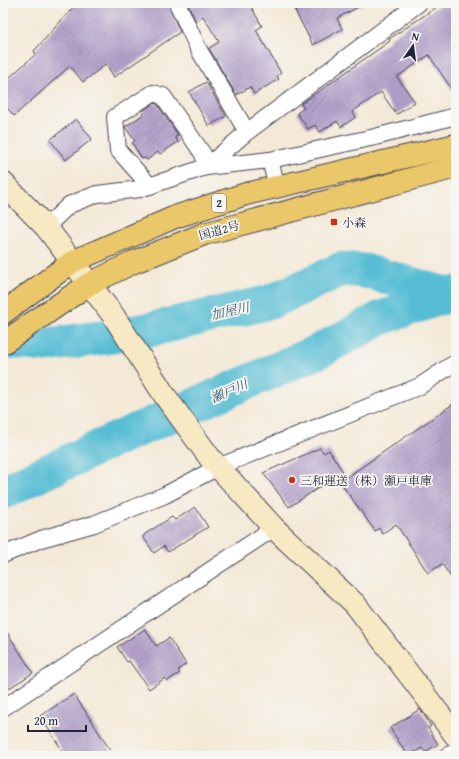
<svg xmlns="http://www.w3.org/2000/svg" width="459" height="759" font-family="'Gentium Book Plus','Noto Serif JP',serif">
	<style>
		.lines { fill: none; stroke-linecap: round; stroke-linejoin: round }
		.river { stroke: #56bdd4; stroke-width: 35 }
		.building { fill: url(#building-hatch) }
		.street-casing { stroke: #424052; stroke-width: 18 }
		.secondary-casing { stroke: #424052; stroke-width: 24 }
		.highway-casing { stroke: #424052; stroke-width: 24 }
		.street { stroke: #fff; stroke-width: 16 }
		.secondary { stroke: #f7e9c3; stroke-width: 22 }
		.highway { stroke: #eac769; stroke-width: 22 }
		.poi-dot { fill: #c8321e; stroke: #f6f6f2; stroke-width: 1.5 }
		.labels { text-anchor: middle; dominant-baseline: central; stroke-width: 3.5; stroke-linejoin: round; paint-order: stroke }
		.shield { fill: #f6f6f2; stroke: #626272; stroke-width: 1 }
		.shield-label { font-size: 11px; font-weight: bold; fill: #22223b }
		.poi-label { font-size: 12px; fill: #22223b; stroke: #f6f6f2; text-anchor: start }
		.street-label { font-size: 12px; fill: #22223b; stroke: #f6f6f2 }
		.water-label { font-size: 13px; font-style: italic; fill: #345871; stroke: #f6f6f2 }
	</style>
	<defs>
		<pattern id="building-hatch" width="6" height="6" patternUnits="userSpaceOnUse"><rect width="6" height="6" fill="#b4a1ca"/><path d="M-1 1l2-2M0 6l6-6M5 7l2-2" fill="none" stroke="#9283a5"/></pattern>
	</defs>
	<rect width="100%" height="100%" fill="#f6f6f2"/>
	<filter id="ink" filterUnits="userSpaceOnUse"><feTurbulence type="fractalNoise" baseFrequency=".025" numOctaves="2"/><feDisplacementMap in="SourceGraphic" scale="8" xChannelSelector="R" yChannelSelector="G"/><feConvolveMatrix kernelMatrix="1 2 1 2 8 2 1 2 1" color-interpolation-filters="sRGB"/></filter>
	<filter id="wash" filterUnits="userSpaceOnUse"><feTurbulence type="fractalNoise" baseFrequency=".012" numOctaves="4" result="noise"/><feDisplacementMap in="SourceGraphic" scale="16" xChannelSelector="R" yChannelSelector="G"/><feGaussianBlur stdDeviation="0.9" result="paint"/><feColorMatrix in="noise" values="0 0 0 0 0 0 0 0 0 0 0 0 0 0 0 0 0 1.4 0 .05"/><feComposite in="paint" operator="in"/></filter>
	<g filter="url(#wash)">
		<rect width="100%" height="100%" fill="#f4e9d7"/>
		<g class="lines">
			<g class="river">
				<polyline points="3,340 46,345 107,337 148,330 270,302 342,269 365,271 450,295"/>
				<polyline points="3,492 112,441 317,352 381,318 456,293"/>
			</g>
		</g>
		<g id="blocks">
			<g class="building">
				<polygon points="77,3 168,3 180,32 114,77 106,64 83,82 70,66 14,116 3,103 3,83 36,54 34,51"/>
				<polygon points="187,3 249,3 262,26 256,30 281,73 277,76 279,79 254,94 250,87 236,95 209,48 219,42 203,16 196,21"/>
				<polygon points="291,3 366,3 337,18 342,29 313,45"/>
				<polygon points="443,3 450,3 456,11 456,96 429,55 397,77 415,102 399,113 396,114 381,92 352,112 356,117 341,127 337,121 320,132 315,125 308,129 297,113 304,108 301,104 390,41 389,39"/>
				<polygon points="206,82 226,116 209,126 189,92"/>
				<polygon points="154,103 157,104 178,135 175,137 178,142 160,154 158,152 147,160 145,158 142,159 132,143 135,141 125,127 144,114 142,111"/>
				<polygon points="76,119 92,139 66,160 50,140"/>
				<polygon points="456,402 456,584 442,564 428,573 396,524 382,534 379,528 375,531 340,482"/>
				<polygon points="320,448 324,453 329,450 343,472 289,507 263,473"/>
				<polygon points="195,507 208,527 168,552 164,546 154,553 143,537 145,534 172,517 175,520"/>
				<polygon points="3,626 33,673 3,692"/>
				<polygon points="145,629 156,646 169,638 186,664 178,670 180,673 167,681 165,678 149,689 129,661 127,662 117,647"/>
				<polygon points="74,694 114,756 66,756 40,716"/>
				<polygon points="420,709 431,726 428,728 438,744 425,752 422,748 408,756 390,728"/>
			</g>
		</g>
	</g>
	<g filter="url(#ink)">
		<use href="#blocks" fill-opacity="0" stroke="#424052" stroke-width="1"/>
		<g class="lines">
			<g class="street-casing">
				<g id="street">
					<polyline points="177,3 199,50 247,132"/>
					<polyline points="270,160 277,187"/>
					<polyline points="206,167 247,132 419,3"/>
					<polyline points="150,186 118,150 115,117 153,93 163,96 203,154 206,167"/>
					<polyline points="46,227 69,205 97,194 140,189 206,167 270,160 375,137 456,116"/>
					<polyline points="3,555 41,539 94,524 165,495 218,467 420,386 450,366 456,363"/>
					<polyline points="3,708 274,528"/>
					<polyline points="447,756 456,750"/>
				</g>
			</g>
			<g class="secondary-casing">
				<polyline id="secondary" points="3,183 46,227 113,315 165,396 210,458 274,528 355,604 456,736"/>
			</g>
			<g class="highway-casing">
				<g id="highway">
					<polyline points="3,313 72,262 175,217 246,194 456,145"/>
					<polyline points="3,343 89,284 134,262 204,234 456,167"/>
				</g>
			</g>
			<use href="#street" class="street"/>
			<use href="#secondary" class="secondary"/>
			<use href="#highway" class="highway"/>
		</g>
	</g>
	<g class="poi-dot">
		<rect x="330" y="218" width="8" height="8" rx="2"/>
		<circle cx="292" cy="480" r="4"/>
	</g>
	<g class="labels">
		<rect class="shield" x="212" y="194" width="14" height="18" rx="3"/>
		<g class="shield-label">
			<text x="219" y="203">2</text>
		</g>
		<g class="poi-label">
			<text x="342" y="222">小森</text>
			<text x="300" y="480">三和運送（株）瀬戸車庫</text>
		</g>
		<g class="street-label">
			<text transform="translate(219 230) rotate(-16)">国道2号</text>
		</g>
		<g class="water-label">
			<text transform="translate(230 311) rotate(-13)">加屋川</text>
			<text transform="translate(229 391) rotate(-24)">瀬戸川</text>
		</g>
	</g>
	<rect width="459" height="759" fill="none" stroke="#f6f6f2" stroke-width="16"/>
	<g transform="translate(413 46) rotate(14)" stroke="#f6f6f2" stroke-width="3" paint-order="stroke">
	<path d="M0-3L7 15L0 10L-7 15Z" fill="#22223b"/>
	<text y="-6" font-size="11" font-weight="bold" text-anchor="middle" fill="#22223b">N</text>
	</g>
	<path d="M28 725v6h58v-6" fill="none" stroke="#22223b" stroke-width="2"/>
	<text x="34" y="725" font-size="12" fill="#22223b" stroke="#f6f6f2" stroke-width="3" paint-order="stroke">20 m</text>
</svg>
